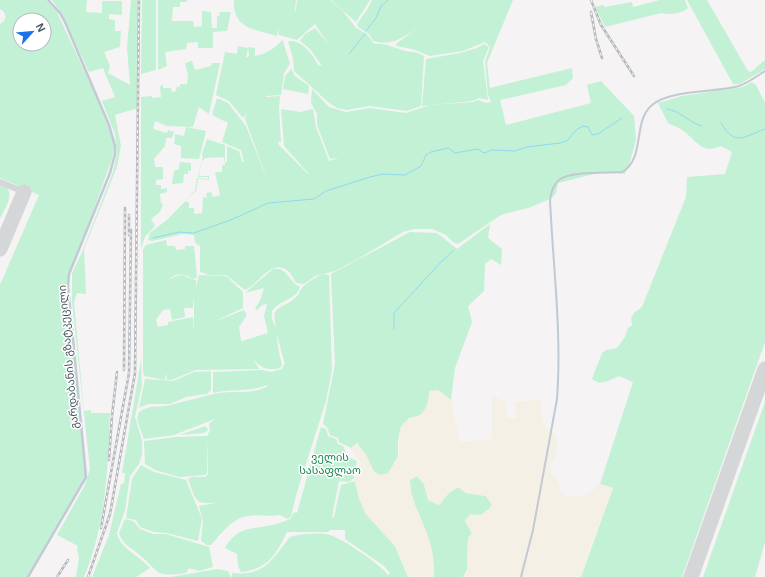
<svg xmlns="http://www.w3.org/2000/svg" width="765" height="577" font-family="Helvetica,'Noto Sans Georgian',sans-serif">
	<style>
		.green { fill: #c3f1d5; fill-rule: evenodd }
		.sand { fill: #f5f0e5 }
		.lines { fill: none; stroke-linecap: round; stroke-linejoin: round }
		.stream { stroke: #90daee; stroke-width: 1 }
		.taxiway { stroke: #d5d6d8; stroke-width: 6 }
		.runway { stroke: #d5d6d8; stroke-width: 15 }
		.tertiary { stroke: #c1cad2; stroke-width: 2 }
		.secondary { stroke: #c1cbd6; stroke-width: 2.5 }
		.rail-casing { stroke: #b5b8bd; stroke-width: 2.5 }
		.rail { stroke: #fff; stroke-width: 1; stroke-dasharray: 3; stroke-linecap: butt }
		.labels { text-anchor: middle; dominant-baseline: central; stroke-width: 3; stroke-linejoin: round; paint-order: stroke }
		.street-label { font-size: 11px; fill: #4a5661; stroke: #fff }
		.park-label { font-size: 11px; fill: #17864f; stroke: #fff }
	</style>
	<rect width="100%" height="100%" fill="#f5f3f3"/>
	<g class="green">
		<path d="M0,0H46L56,10L101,107L113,140L114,148L112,159L92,214L69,272L67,285L85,476L27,577H0V285L39,195L0,178V24L4,21C7,16 5,11 0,9ZM20,20H44V44H20Z"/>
		<path d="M52,0H87L86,12L102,13V1H122V15L109,14V19L115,20V31H121L120,47L104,52L110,66L108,73L130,85L127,48L131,0H138V108L115,115L121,146L117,167L84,249L86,294L77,293L74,302L84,411L91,410V413H110C108,469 106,524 84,577H76L79,558L77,550L78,546L57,535L85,485L90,469L72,302V273L82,252L113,172L117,153L115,134L102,101L115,97L103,68L89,72L62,14Z"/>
		<polygon points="142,0 156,0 156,70 141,74"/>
		<polygon points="158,0 187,0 187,2 180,2 180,7 173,7 172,21 193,21 194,27 202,26 202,11 211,12 212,28 217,28 217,17 219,16 220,12 231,12 227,31 213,32 213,48 198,48 198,42 187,43 186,49 165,52 167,66 158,70"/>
		<path d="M234,0H296L295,11L288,14L296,11L297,0H330L342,10L356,28L367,34L374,44C384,43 390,46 399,49C408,53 416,50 424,56L421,106L407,111L369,106L347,110L337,108L328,102L294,71L293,58L288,41C302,40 312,53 318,65L322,66L310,49L300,41L305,34L315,28L329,45L315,24L297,40L279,35L278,29L277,36C254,29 233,29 234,0Z"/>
		<polygon points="331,0 370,0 356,22"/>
		<path d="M372,0H513L487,63L490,88L572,68L573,78L566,85L500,100L506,125L591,103L587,85L601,81L634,116L636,140L629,165L625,174L602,172L558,183L556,193L552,198L531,207L501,215L458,244L453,242L446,235L432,229H414L403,232L358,259L335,271L315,276L304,284L296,283C294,280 292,275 290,273C272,255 259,285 245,290L226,275H209L200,272V246L195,243L194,235L183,234L152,241L148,240L150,233L168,219L195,191L197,178L208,179V177H198L202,159H203L202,154L207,139L225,145V162H227V146L239,151L242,162H244L241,150L222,142L228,123L212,115L217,98L228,103L246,126L270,187L245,119L247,110L245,116L243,118L229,101L216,95L225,52L237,54L238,46L248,48L246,58L249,56L248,47L255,48V56C264,55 277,47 282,40L283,41L290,64L284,73L281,95L266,96V97L280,96L279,109L281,142H278L279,145L308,174V173L284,146L281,109L300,112L313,109L316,127L329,161L339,158L330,159L317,125V114L311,103L312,89L329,107L346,112L370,108L406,113L430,105L473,102L478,100L487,103L491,102L488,95L485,62L490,47L485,42L463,51L430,56L412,49L396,46V44L420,26C405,36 393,47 373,41L369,34L358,27L357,24L368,8ZM224,157L225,165H222V172H215L220,195L213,197L211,192L206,193L207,198L203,197L202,213L194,214V208H189V202H185L193,192H196L198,179L209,180V176H199L202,160H204L205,158Z"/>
		<path d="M660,0H685L688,8C681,14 670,15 661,13L605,27L595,7L603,5L605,7L632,2L633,7Z"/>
		<polygon points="687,0 707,0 748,71 751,72 765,60 765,69 740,84 733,84"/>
		<polygon points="484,44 489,47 483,61 488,100 479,98 472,101 422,106 426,59 460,53 477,48"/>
		<polygon points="192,61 195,70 211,66 212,63 220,63 209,114 199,107 193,127 167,126 155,121 153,129 167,133 168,130 174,132 172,138 166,138 165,146 154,159 155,167 163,167 163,179 156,180 156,185 161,185 161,189 167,188 167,192 160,194 161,203 163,204 160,212 151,219 155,226 145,237 141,249 141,97 152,96 152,98 161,97 160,86 163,85 163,88 171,88 172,92 176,91 177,86 180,87 180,84 187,84 188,75 185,63"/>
		<polygon points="291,69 295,76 309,86 308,94 283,89 285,76"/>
		<path d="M752,82L756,85L765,103V342L682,577H581L613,488L600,484L633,382L619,376L608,381L599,383L592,379L602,353L606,350L617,348L625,337L628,328L632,325L631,318L634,313L642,307L686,197L687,177L725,174L732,152L721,146C701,155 697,140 682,130C677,126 672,126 668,123L658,103L682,96L743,87Z"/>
		<polygon points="186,127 206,131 199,159 181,158 181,146 174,144 175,134 184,136"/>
		<polygon points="180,162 191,163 191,171 188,171 188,174 184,174 183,183 172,184 174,171 179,169"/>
		<path d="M0,183C18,191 6,206 0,219Z"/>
		<polygon points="490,224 488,238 502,249 501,265 491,259 485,264 484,291 468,306 472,322 455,368 451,400 438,390 420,416 409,418 398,439 398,456 388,474 380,475 374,472 366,455 357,443 351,448 339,442 338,438 330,435 327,427 323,424 335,364 331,274 410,232 436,233 441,236 457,249"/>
		<path d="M166,240L167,246H175L176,250L185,249V246H194L197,277L194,279C184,275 178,270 169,280C186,270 181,278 196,280C197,289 193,298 193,308H184L185,317L172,320L170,309L163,310L156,320L158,327L168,325V322L193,317L194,333V296L199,275L226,276L243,292V308L213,322L244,310L247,315L239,327L241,340L259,369L196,370L171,380H167L166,373L165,380L144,376L143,371V249L146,245Z"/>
		<path d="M273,269C287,266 289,282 300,287C297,299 280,300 272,311C270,323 277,325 277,333C277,344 279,354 282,365C280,369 278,369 274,369C257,371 249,354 242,341L268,333L264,316L267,304L262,305L257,310L255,309L261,298L264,288L245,293Z"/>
		<path d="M323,274L329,275L332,370L326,401L297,492L291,516L288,519L280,515C269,517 259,514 248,516C232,518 221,534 211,545H207L201,541L203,521L199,506L221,502C194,505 197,503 188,479L192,477H205L208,474V434L210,431L209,424L215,419L174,435L144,439L137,420L139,412C150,404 159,408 171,405C187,401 203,396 219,393C238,390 248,395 267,387V385C245,393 233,388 213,393V372L262,370L271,372L282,369L285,363C282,355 272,317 275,312C278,306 290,304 295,298C298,296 300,291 302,288C307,282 316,277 323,274Z"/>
		<path d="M141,360L142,385L135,417L142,441V455L139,464L130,476L125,510L117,533C120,549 140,556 150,568L136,577H92L109,535L121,484L124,483L125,473H122Z"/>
		<polygon points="211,371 211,390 207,394 186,397 170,404 148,404 139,408 145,379 173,381 194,372"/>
		<polygon points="765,402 765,542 755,577 703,577"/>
		<polygon points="206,426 208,430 204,433 179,435"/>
		<path d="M321,427L326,429L328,436L336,439L338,444L343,446L348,457L357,461L354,478L349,482L339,481L332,517H334L341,485L355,481L359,498L366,514L395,546L408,577H232V573C265,576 271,561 290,537C299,534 321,532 330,535C343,539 380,564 388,575L390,573L384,566L345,539V530H329V532H287C275,556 269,568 241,572L238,566L237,554L225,548C238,526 250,530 272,525C278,524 284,521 290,519L294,512L297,513Z"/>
		<polygon points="208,436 207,473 205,475 179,477 155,470 145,464 144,441 176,437"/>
		<polygon points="141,465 154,472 186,480 202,519 198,541 167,533 154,532 140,527 136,520 126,518 132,479"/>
		<path d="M417,476L424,484L428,500L439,505L448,494L458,487L466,493L486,496L492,505C488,510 483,513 480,517C475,524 475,532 468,538L467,570L463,577H434C434,564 433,552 429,540C423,519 410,502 410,480Z"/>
		<path d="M125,519L133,521L140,529L153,534H166L209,547L213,567L199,571L189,568L186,573C156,577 161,574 142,557C135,550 126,547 121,538L119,533Z"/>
		<polygon points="217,569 228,571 231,577 171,577"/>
	</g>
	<path class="sand" d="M438,390L451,400L460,442L492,439V396L506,402L507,418H517L515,402L540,400C542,413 541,429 555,434C561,446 555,456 550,467L552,476L559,483L560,489L565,496C579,498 590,495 600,484L613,488L590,548L581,577L576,575L575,577H463L467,570L468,538L472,534L465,521L470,514C482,516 485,515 492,505L486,496L466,493L458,487L448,494L439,505L428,500L424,484L417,476L410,480C410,502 423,519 429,540C433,552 434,564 434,577H408L395,546L366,514L359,498L355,481L360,462L351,448L357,443L366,455L374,472L380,475L388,473C391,468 395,463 398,457C402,448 396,437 401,427C413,408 427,427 429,391Z"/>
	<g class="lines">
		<g class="stream">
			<polyline points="366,31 376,18 381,6 388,0"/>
			<polyline points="349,54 365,34"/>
			<path d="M667,109C681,111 689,123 702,126"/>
			<path d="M721,123C735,147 743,137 765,129"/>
			<polyline points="153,238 179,232 194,233 233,219 268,203 314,199 326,191 370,177 383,174 405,175 421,166 426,155 431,152 448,148 455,153 478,149 484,153 492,150 515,151 527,147 560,143 567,141 576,130 583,126 588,127 592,135 598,134 622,118"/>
			<polyline points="394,329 394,313 441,262 454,250"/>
		</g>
		<polyline class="taxiway" points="0,182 24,192"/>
		<g class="runway">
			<polyline points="0,249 24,192"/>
			<polyline points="691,577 765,369"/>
		</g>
		<path class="tertiary" d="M521,577L533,530L557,399C562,333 553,266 550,200C551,192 553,185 559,180C569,171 607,173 622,172C646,158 632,122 652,105C672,89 714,93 739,86C748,83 757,76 765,71"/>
		<polyline class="secondary" points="28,577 86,477 68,286 69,274 110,173 115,154 115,146 109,125 65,22 60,13 48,0"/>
		<g class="rail-casing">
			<g id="rail">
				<polyline points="591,0 601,25 634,76"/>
				<polyline points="591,12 596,39 602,58"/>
				<polyline points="129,235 129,215"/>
				<polyline points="124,370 125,208"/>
				<polyline points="109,460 112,416 117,372"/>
				<polyline points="101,528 129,373 131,230"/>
				<polyline points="57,577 68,560"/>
				<polyline points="88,577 110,514 135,373 139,0"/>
			</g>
		</g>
		<use href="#rail" class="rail"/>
	</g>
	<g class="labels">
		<g class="street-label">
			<text transform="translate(68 357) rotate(-95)">გარდაბანის გზატკეცილი</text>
		</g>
		<g class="park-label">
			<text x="330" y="457">ველის<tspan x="330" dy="13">სასაფლაო</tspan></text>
		</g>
	</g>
	<g transform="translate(32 32) rotate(63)"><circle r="19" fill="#ffffff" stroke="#b7bbc0"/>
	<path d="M0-3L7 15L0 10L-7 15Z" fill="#1a73e8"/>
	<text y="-6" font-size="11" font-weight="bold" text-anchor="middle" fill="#4a5661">N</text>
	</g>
</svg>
